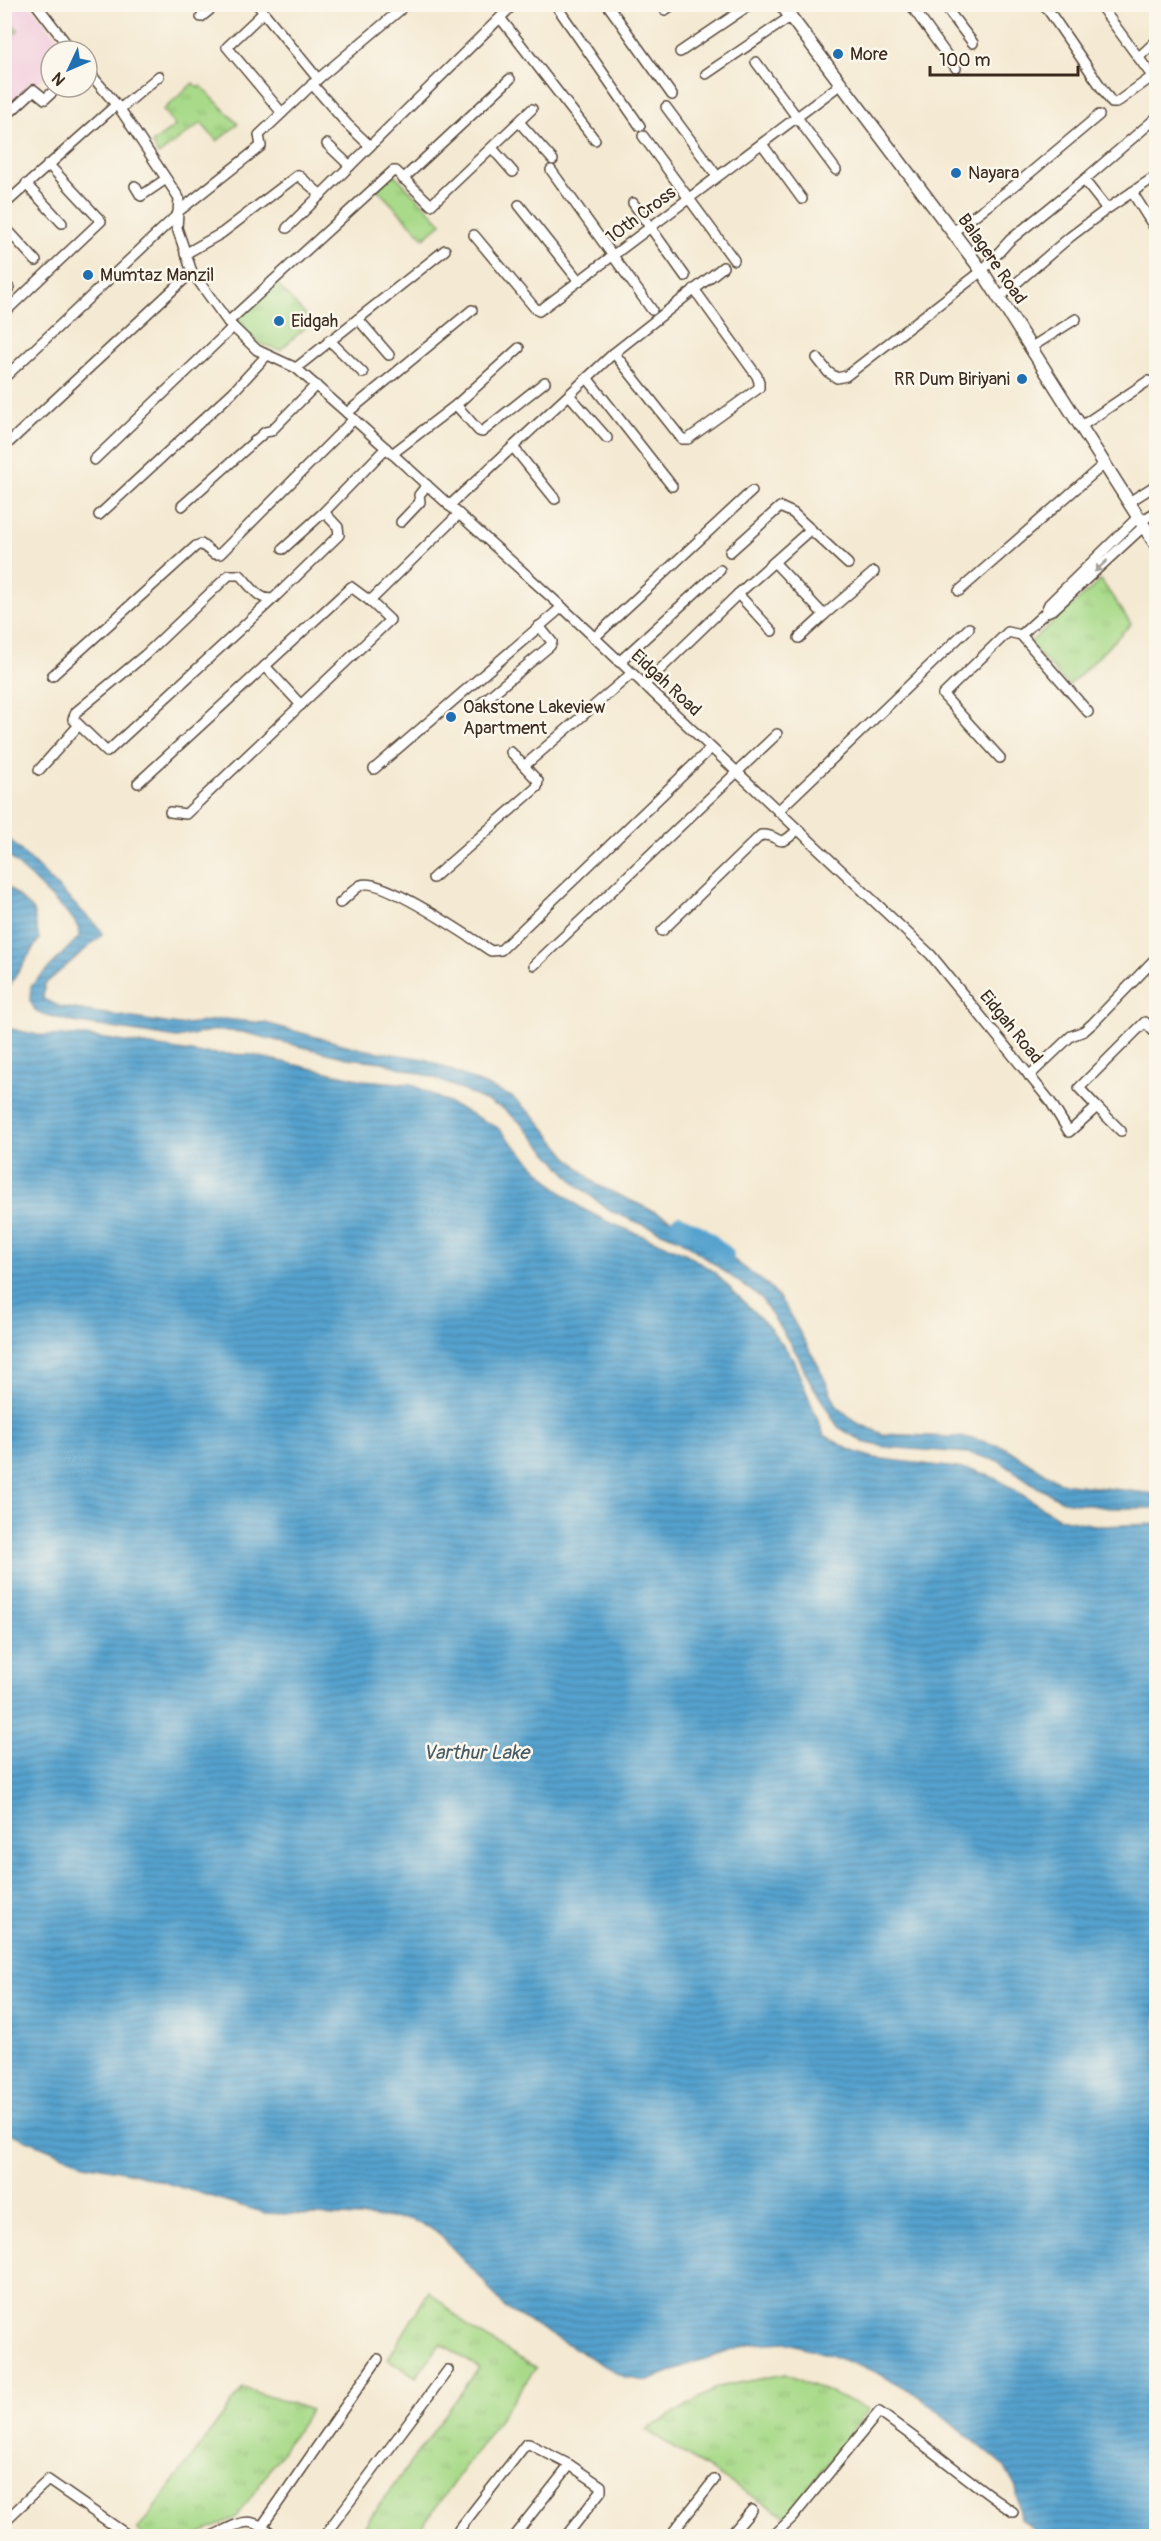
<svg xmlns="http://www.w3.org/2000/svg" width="1161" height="2541" font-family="Pangolin,sans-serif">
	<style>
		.built { fill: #f3cfdf }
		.grass { fill: url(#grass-tufts); stroke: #728254; stroke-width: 1.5 }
		.pitch { fill: #a8da89; stroke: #728254; stroke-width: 1.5 }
		.water { fill: url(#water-rules); stroke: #486676; stroke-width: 1.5 }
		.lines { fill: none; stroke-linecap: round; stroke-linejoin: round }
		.river { stroke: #55a2ce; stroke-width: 18 }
		.minor-casing { stroke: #574739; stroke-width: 12 }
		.tertiary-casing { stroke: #574739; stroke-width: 15 }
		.minor { stroke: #fff; stroke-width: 9 }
		.tertiary { stroke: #fff; stroke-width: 12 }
		.oneway { fill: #a79f9a }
		.poi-dot { fill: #1f6fb2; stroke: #fbf7ec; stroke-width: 2 }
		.labels { text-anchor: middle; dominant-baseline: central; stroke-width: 5; stroke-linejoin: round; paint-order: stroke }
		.poi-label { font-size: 18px; fill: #3b2a1e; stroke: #fbf7ec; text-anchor: start }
		.street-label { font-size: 18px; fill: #3b2a1e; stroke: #fbf7ec }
		.water-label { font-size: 20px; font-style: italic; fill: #455a64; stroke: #fbf7ec }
	</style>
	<defs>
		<pattern id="grass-tufts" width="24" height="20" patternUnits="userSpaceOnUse" patternTransform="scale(1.5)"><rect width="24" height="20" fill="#a8da89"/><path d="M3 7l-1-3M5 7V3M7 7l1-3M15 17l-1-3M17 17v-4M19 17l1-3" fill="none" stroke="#92bb76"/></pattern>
		<pattern id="water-rules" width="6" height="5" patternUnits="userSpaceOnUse" patternTransform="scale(1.5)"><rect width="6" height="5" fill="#55a2ce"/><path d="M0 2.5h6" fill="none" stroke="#4884a7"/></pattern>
	</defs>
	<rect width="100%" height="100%" fill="#fbf7ec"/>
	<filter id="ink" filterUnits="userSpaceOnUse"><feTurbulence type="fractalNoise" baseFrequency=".0167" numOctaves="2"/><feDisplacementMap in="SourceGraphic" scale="12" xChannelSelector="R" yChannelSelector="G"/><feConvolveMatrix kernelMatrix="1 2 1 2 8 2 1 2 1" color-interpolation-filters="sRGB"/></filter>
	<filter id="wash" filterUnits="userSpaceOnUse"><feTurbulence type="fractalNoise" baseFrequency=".008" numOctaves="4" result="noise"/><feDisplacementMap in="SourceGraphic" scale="24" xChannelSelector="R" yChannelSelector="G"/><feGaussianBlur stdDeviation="1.35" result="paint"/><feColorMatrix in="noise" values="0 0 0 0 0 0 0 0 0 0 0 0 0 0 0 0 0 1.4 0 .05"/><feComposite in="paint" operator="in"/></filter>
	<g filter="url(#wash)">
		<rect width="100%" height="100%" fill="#f4e9d2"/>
		<polygon class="built" points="5,5 31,5 68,51 51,51 51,70 5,113"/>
		<g class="grass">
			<polygon points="193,83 198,88 201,86 238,124 217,141 201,123 158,155 152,143 175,126 163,110"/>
			<polygon points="393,173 442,223 424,238 377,189"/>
			<polygon points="275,282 312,322 280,350 258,343 234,319"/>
			<polygon points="1101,580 1131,624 1069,686 1029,643"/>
			<polygon points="429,2291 470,2328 536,2368 415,2536 357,2536 479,2368 441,2343 416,2377 388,2359"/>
			<polygon points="785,2374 869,2409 786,2517 646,2430 718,2387"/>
			<polygon points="243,2388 311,2410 237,2517 194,2536 144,2536 137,2531"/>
		</g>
		<polygon class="pitch" points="4,17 18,30 5,43 4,43"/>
		<g class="water">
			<polygon points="5,835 101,930 102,935 45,984 43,999 61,1007 179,1025 224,1019 265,1023 361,1049 425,1059 512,1097 536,1118 566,1155 597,1185 692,1229 769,1286 785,1306 819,1367 837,1406 857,1423 883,1434 972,1438 1006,1448 1060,1483 1156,1494 1156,1508 1109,1508 1063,1501 1039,1488 999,1461 968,1453 884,1447 863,1442 838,1427 807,1376 797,1354 761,1298 681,1240 610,1211 576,1184 522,1124 502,1108 435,1078 382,1062 347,1058 242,1032 216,1030 177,1038 73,1022 40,1013 35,1010 30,1000 31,986 79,937 79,929 73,919 5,852"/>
			<polygon points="4,883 33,910 39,939 6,991 7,1028 38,1035 86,1036 198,1053 252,1055 363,1080 411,1084 497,1127 555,1187 581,1208 606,1221 685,1253 714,1272 768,1326 792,1357 824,1435 850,1450 874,1458 973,1470 997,1479 1059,1518 1100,1526 1156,1524 1156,2536 1041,2536 1021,2519 1016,2488 1004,2466 919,2396 878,2373 830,2355 786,2342 752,2344 692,2363 646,2381 624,2377 505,2308 480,2277 435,2230 409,2219 265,2213 134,2173 85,2164 5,2131"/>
		</g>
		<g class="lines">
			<polyline class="river" points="679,1224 701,1235 725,1255"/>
		</g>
	</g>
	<g filter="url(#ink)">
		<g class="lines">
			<g class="minor-casing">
				<g id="minor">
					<polyline points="36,4 72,51"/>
					<polyline points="257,4 318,79"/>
					<polyline points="555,4 640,126"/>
					<polyline points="607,4 672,95"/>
					<polyline points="910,4 956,68"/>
					<polyline points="943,4 973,43"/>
					<polyline points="1044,4 1112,103 1116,103 1153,76"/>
					<polyline points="1099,4 1155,80"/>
					<polyline points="665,10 674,4"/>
					<polyline points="263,13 227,47 282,113"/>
					<polyline points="201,17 217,4"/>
					<polyline points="501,19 595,140"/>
					<polyline points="680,52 751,4"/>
					<polyline points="1139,57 1156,41"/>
					<polyline points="756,62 836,170"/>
					<polyline points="87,70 120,109 179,198 177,228 192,272 228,322 257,350 296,368 347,413 562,607 931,955 1050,1101 1069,1132 1097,1107 1079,1088 1145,1022 1156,1034"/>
					<polyline points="706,74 790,17"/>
					<polyline points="312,84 347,124 370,146"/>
					<polyline points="666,107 717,176"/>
					<polyline points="120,109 159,76"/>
					<polyline points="4,118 34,90 45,99 58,87"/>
					<polyline points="519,122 553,160"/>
					<polyline points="643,136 734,260"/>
					<polyline points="327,144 350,166"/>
					<polyline points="762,144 802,199"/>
					<polyline points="492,148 513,172"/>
					<polyline points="551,170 652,310"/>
					<polyline points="403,179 510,79"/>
					<polyline points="1084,180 1156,118"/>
					<polyline points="26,184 62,223"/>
					<polyline points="135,186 141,196 166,179"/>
					<polyline points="1132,192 1156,230"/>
					<polyline points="633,203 685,276"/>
					<polyline points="4,205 116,105"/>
					<polyline points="519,205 579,281"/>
					<polyline points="179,211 261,146 259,135 318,79 400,10 396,4"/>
					<polyline points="4,226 36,261"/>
					<polyline points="287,228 514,4"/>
					<polyline points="953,232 1024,178 1099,115"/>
					<polyline points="474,235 534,307 539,311 841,84"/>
					<polyline points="185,254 222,233 298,175 321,195"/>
					<polyline points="4,283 9,288"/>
					<polyline points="999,298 1070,237 1107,209"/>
					<polyline points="4,313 101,221 48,164"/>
					<polyline points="358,319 389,355"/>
					<polyline points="228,322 393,171 396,171 431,205 532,109"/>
					<polyline points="329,340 363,373"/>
					<polyline points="1030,348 1076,319"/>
					<polyline points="614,353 682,439 688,439 759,388 759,382 757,376 694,289"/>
					<polyline points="817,358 828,372 837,378 846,376 982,271 1010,240 1084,180 1107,209 1156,176"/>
					<polyline points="296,368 445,250"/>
					<polyline points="4,378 177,215"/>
					<polyline points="588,379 672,486"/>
					<polyline points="570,396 607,438"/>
					<polyline points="456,405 479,431 482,432 545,382"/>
					<polyline points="347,413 472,310"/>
					<polyline points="1080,427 1148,381"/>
					<polyline points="4,447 192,272"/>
					<polyline points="513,447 555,499"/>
					<polyline points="392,454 456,405 519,348"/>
					<polyline points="94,460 233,327"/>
					<polyline points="1129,502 1156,485"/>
					<polyline points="182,506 265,432 271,431 316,385"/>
					<polyline points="449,506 614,353 723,267"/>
					<polyline points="99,515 233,392 267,355"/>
					<polyline points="1138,517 1049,604 1045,613 1054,609 1144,526"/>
					<polyline points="1141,521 1156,512"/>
					<polyline points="401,522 420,502 419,495 427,485"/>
					<polyline points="283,549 324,512 386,448"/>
					<polyline points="730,552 780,507 793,513 848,564"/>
					<polyline points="774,562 824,615 874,572"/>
					<polyline points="959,591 1104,464"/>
					<polyline points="738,594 772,631"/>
					<path d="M274,598L107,752L73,719L76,712L145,655L229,575H240C249,584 260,603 274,598L339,535L338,527L324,512"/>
					<polyline points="1021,635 1045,613"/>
					<polyline points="594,638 752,491"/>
					<polyline points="799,638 824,615"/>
					<polyline points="619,662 720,570"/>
					<polyline points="265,666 301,705"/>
					<polyline points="52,676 196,546 201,544 214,554 220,554 354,419"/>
					<polyline points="644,685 738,594 811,529"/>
					<polyline points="479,705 550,646 552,642 539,626"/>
					<polyline points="1000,758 943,695 1008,632 1021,635 1088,712"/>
					<polyline points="524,766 631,674"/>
					<polyline points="374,769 562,607"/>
					<polyline points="39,770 79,725"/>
					<polyline points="138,783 351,587 370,601 459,514"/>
					<polyline points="778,811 969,628"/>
					<polyline points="170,812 186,814 390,620 370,601"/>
					<polyline points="433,878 537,787 538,781 511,752"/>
					<path d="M340,903C346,898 354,889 361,885C381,876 471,938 491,951L501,950L711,748"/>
					<path d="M662,931L761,835C782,833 775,853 798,829"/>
					<polyline points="534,965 777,734"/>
					<polyline points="1029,1076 1071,1036 1084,1031 1093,1023 1156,958"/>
					<polyline points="1097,1107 1121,1131"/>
					<polyline points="4,2522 48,2480 129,2536"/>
					<polyline points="262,2526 378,2359"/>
					<path d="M212,2536C241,2523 248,2513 275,2536"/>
					<polyline points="324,2536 448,2370"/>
					<polyline points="454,2536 526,2444 529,2444 570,2465 601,2486 601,2491 566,2536"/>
					<polyline points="514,2536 570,2465"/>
					<polyline points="670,2536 714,2480"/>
					<polyline points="730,2536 752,2510"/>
					<path d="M773,2536L792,2518L879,2412C925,2444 967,2480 1013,2512"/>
				</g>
			</g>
			<g class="tertiary-casing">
				<polyline id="tertiary" points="781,4 982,271 1156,545"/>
			</g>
			<use href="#minor" class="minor"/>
			<use href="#tertiary" class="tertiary"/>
		</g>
		<defs><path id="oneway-solid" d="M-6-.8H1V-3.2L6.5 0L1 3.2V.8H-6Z" transform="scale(1.5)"/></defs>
		<use class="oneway" href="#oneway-solid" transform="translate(1101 566) rotate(137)"/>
	</g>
	<g class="poi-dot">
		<circle cx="838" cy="54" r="6"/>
		<circle cx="956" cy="173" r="6"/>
		<circle cx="88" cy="275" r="6"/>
		<circle cx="279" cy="321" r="6"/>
		<circle cx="1022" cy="379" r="6"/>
		<circle cx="451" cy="717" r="6"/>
	</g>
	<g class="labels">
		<g class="poi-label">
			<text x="850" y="54">More</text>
			<text x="968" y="173">Nayara</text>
			<text x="100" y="275">Mumtaz Manzil</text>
			<text x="291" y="321">Eidgah</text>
			<text x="1010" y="379" text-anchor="end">RR Dum Biriyani</text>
			<text x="463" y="707">Oakstone Lakeview<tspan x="463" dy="21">Apartment</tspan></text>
		</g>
		<g class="street-label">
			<text transform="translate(641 215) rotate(-37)">10th Cross</text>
			<text transform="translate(992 259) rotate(55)">Balagere Road</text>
			<text transform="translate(666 683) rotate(43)">Eidgah Road</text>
			<text transform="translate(1011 1027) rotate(51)">Eidgah Road</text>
		</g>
		<g class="water-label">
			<text x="476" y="1752">Varthur Lake</text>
		</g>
	</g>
	<rect width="1161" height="2541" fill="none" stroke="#fbf7ec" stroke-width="24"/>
	<g transform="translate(69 69) rotate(226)"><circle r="28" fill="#fbf7ec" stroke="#aea59a" stroke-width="1.5"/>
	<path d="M0-4.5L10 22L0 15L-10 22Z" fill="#1f6fb2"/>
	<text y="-9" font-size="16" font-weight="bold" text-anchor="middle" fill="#3b2a1e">N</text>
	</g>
	<path d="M930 66v9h148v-9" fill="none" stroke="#3b2a1e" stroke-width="3"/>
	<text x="939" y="66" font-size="18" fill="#3b2a1e" stroke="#fbf7ec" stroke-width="4.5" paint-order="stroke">100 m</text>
</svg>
